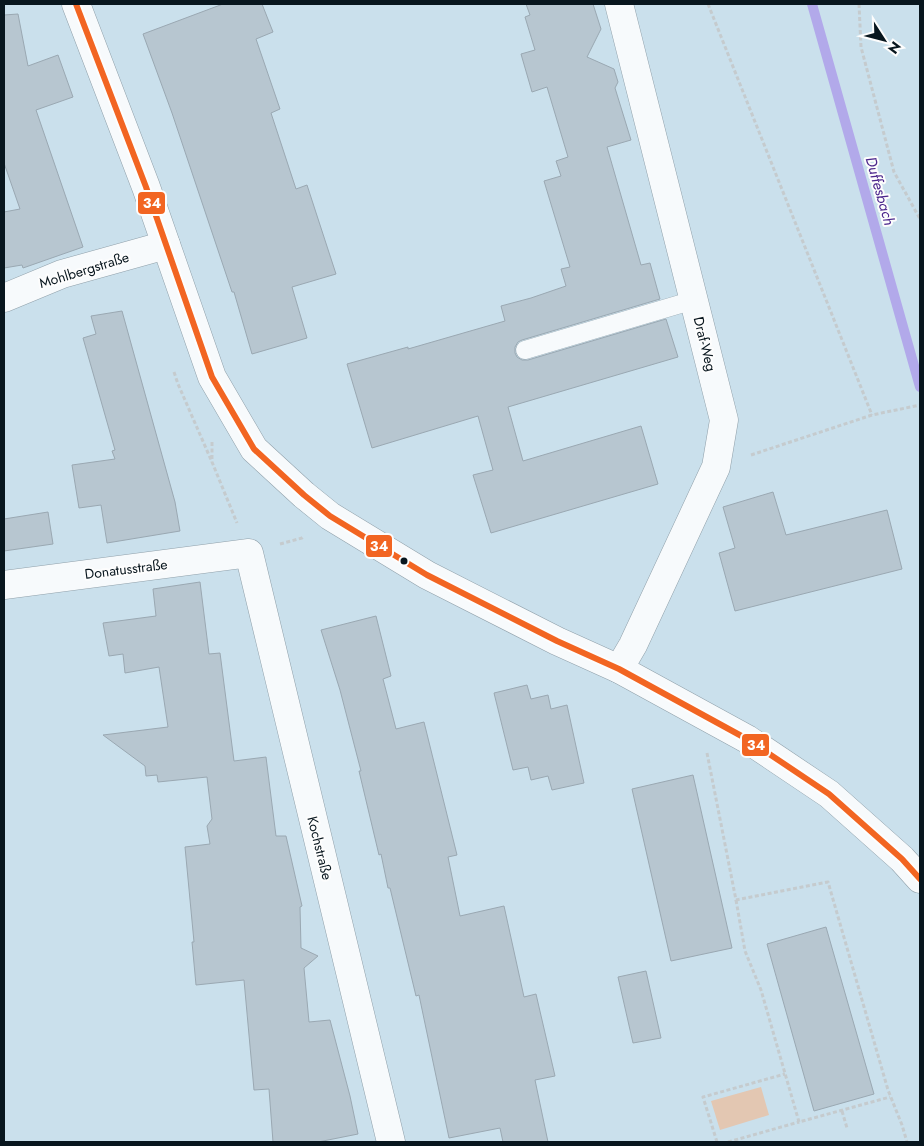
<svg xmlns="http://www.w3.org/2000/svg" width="924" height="1146" font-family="Jost,sans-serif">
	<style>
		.green { fill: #e3c7b2 }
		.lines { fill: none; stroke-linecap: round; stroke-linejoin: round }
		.stream { stroke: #b2a9ea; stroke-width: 10 }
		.building { fill: #b7c6d0; stroke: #9aa8b2 }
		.service-casing { stroke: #90a0aa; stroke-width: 19 }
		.minor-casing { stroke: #90a0aa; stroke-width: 29 }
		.path { stroke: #c5cbce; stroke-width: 3; stroke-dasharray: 4 2.5; stroke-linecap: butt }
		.service { stroke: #f7fafc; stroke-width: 18 }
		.minor { stroke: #f7fafc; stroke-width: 28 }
		.bus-1-casing { stroke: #fdfdfd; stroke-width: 10 }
		.bus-1 { stroke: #f26522; stroke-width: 6 }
		.bus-dot { fill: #08161e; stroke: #fdfdfd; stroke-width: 2 }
		.labels { text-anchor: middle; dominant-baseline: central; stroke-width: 4; stroke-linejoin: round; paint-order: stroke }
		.street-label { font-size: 14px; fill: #08161e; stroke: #fdfdfd }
		.water-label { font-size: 15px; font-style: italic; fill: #4c278c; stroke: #fdfdfd }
		.line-badge { stroke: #fdfdfd; stroke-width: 2 }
		.badge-label { font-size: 14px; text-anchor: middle; font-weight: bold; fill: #fff }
	</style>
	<rect width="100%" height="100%" fill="#cae0ec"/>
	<polygon class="green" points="761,1087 769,1115 720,1130 711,1101"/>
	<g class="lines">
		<polyline class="stream" points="812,4 920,387"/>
	</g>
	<g class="building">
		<polygon points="223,4 262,4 273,32 256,39 280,109 271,113 296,189 307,185 336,274 292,287 307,338 252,354 234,292 232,292 172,113 143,34"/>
		<polygon points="526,4 593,4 601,29 587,57 614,69 618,82 615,88 631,140 607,147 641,265 650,263 660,299 522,340 518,342 515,347 515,353 517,357 522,360 528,360 666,319 678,357 508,407 523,461 641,426 658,484 491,533 473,475 493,470 478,416 372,448 347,364 408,347 408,349 505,321 501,306 531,298 566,286 561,269 570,267 544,181 561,176 556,161 568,157 547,87 532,92 521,54 535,50 525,17 530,15"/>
		<polygon points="18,14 28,66 58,55 73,97 36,110 83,247 23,268 22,265 4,268 4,212 20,209 4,163 4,15"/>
		<polygon points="122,311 175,502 180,531 107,543 101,505 79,508 72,465 115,459 112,451 115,450 83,338 96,334 91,316"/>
		<polygon points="773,492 786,535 887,510 902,569 735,611 719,553 735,548 723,507"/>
		<polygon points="48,512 53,544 4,551 4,519"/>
		<polygon points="200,582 209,654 220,653 234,761 266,757 276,836 286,836 302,906 300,907 301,948 318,956 304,968 309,1022 330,1020 350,1096 358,1134 318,1142 273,1142 269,1089 254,1090 244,980 196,985 192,942 194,942 185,847 210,844 207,826 212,819 207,777 158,782 157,775 146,776 145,766 103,735 168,727 159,667 125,673 123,654 109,656 103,623 156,616 153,589"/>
		<polygon points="376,616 391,676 383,679 396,729 424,722 457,855 448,857 460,916 504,906 524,997 536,994 555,1076 535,1080 548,1142 503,1142 500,1128 449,1138 419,995 416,996 390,888 388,888 381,854 379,855 359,771 361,771 340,690 321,630"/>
		<polygon points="527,685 531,699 548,695 551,709 567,705 584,783 552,790 548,776 531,780 528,767 513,770 494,693"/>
		<polygon points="693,775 732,948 671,961 632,789"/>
		<polygon points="826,927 874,1094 814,1111 767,944"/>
		<polygon points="646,971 661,1038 633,1043 618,977"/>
	</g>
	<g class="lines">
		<g class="service-casing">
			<polyline id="service" points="525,350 694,300"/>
		</g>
		<g class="minor-casing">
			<g id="minor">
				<polyline points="76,4 146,187 212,377 254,449 304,495 330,516 427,575 557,641 619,669 747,739 829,794 902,859 920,879"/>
				<polyline points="4,298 62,274 166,245"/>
				<polyline points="4,585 249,553 391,1142"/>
				<polyline points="619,669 633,645 716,467 724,420 619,4"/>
			</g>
		</g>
		<g class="path">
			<polyline points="708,4 872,415"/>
			<polyline points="859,4 861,47 894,172 920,219"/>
			<polyline points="174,372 178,384 212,462"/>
			<polyline points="212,442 212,462 237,523"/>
			<polyline points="751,455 872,415 920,405"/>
			<polyline points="280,544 302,538 304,536"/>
			<polyline points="707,753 736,900 828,882 888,1090 902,1125 907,1142"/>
			<polyline points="736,900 745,951 761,990 799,1122 890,1097"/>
			<polyline points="842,1111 847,1128"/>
			<polyline points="717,1142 703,1097 785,1074"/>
			<polyline points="728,1142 799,1122"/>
		</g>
		<use href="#service" class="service"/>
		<use href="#minor" class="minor"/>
		<g class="bus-1-casing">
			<polyline id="bus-1" points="76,4 146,187 212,377 254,449 304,495 330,516 427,575 557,641 619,669 747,739 829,794 902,859 920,879"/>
		</g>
		<use href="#bus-1" class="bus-1"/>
	</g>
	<circle class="bus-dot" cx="404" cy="561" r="4.5"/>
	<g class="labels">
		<g class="street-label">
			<text transform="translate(84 270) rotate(-17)">Mohlbergstraße</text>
			<text transform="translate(705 344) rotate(76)">Draf-Weg</text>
			<text transform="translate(126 569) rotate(-7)">Donatusstraße</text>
			<text transform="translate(320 848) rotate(76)">Kochstraße</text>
		</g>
		<g class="water-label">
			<text transform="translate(880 191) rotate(74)">Duffesbach</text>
		</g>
	</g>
	<g class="line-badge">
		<rect x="137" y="191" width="29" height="24" rx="5" fill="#f26522"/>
		<rect x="365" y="534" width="28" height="24" rx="5" fill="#f26522"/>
		<rect x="741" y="733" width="29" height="24" rx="5" fill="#f26522"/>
	</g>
	<g class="badge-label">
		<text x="152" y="208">34</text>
		<text x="379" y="551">34</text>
		<text x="756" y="750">34</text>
	</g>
	<rect width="924" height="1146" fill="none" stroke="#08161e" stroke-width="10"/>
	<g transform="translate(884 40) rotate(126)" stroke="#fdfdfd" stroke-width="4" paint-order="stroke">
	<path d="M0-4L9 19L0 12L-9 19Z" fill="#08161e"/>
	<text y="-8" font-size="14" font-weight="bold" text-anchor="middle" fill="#08161e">N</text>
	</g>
</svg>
